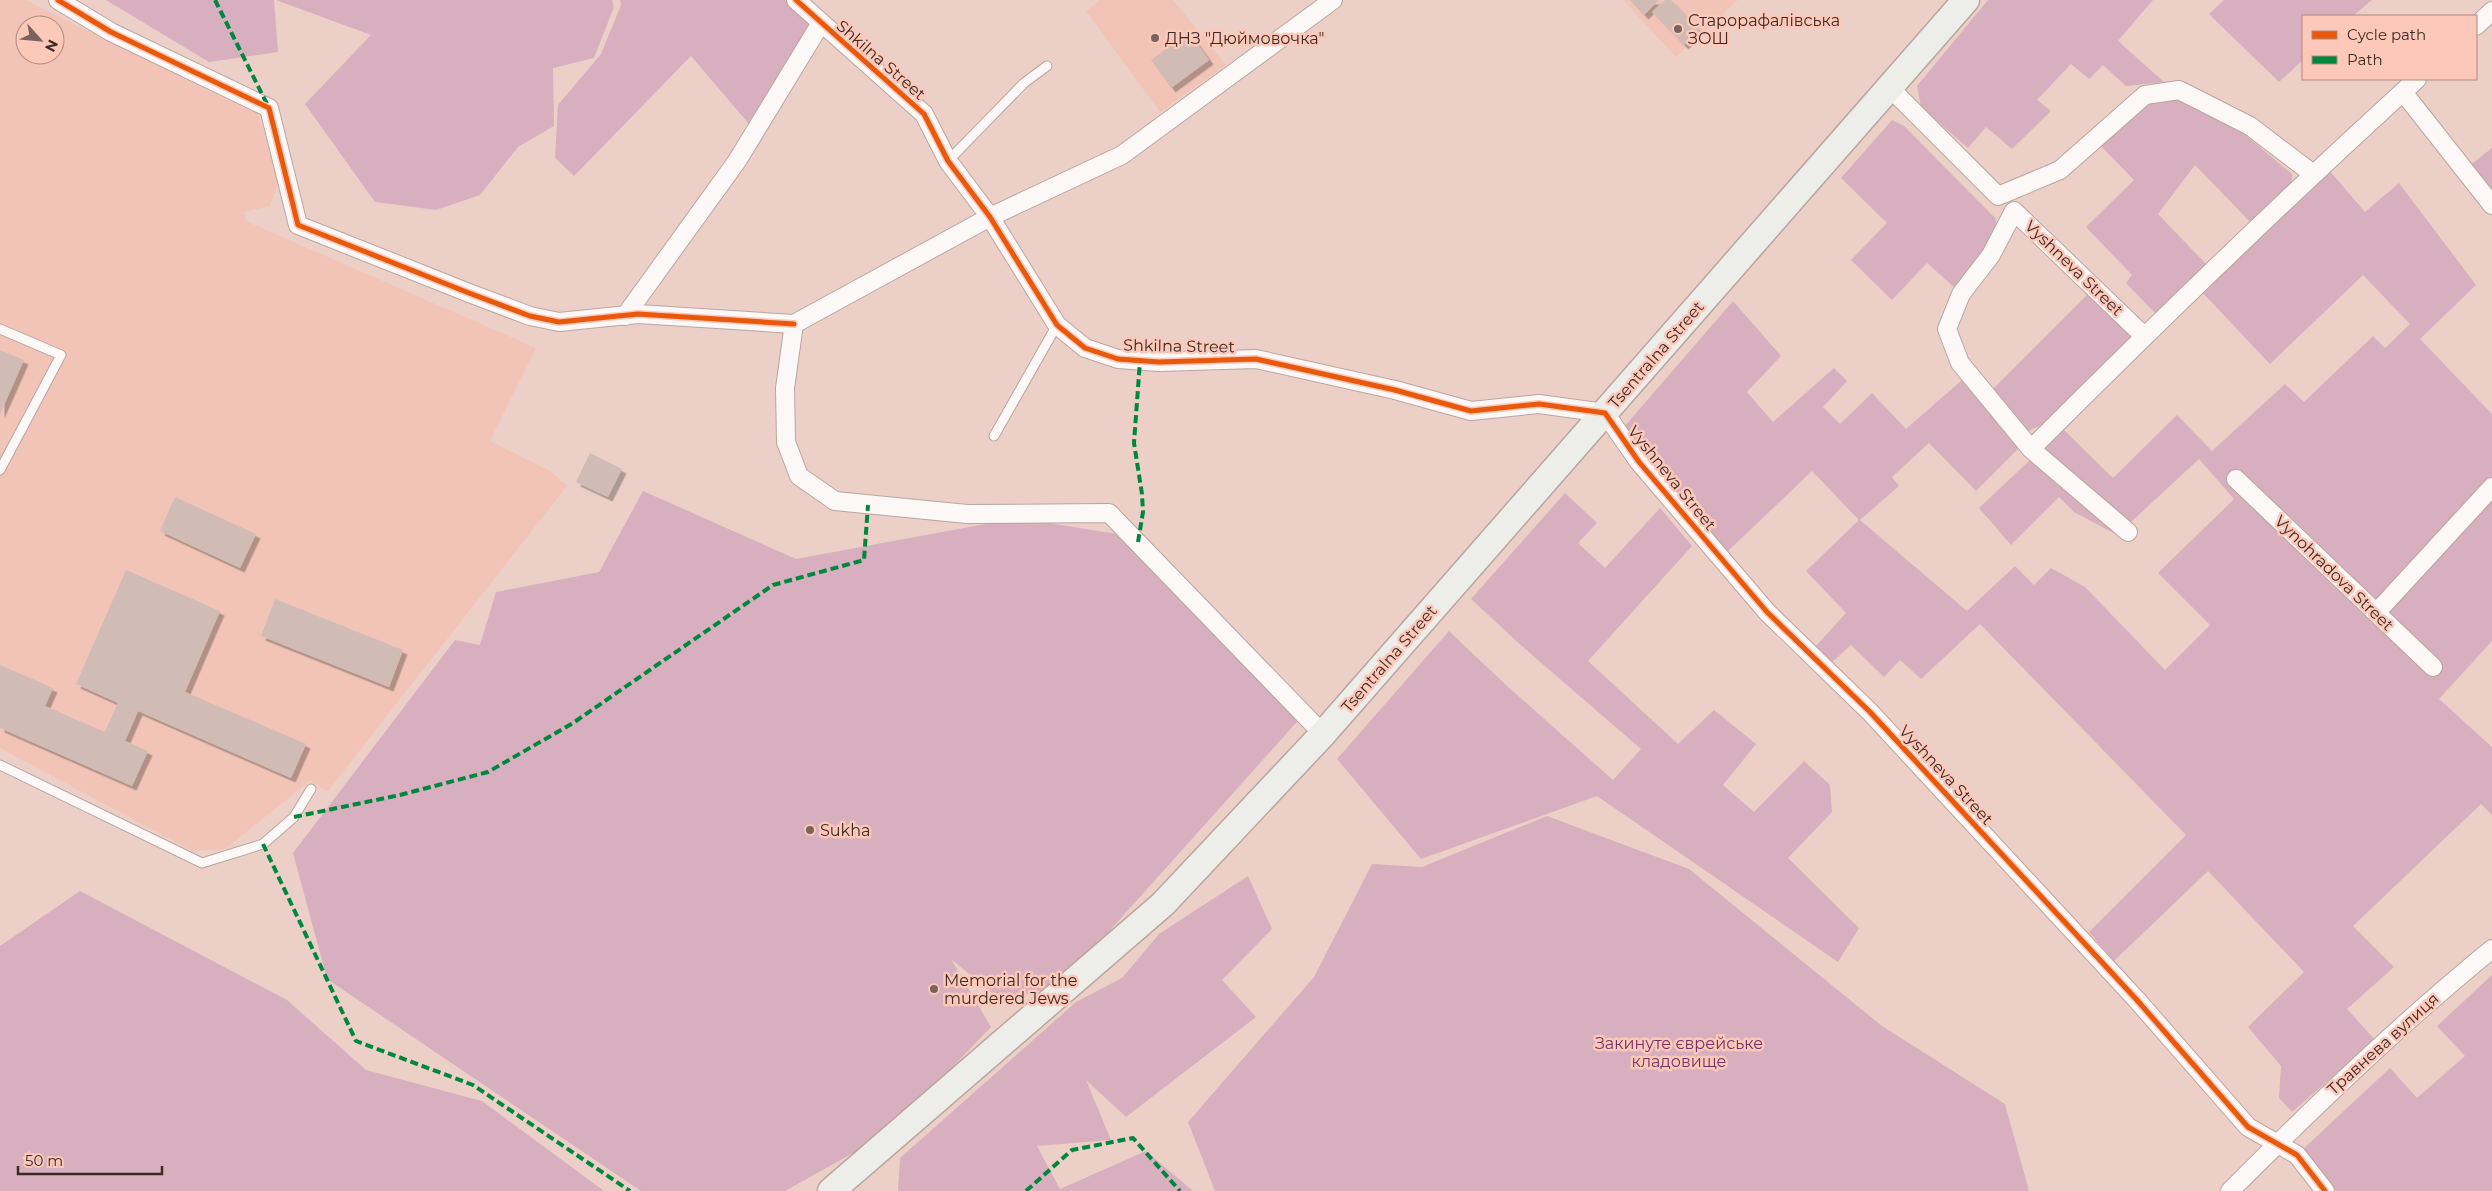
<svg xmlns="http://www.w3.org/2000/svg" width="2492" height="1191" font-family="Montserrat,sans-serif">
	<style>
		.built { fill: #f1c4b7; fill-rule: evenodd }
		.green { fill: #d7afbe }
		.building { fill: #d1bbb5; filter: url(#shadow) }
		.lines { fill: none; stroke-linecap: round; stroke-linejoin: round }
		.lane-casing { stroke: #baa59f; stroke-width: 11 }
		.street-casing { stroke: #baa59f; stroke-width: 20 }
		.secondary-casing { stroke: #baa59f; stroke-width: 29 }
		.lane { stroke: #fcf8f7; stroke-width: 9 }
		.street { stroke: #fcf8f7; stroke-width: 18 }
		.secondary { stroke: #edede9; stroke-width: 26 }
		.quiet { stroke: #00873e; stroke-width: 4; stroke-dasharray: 8 4; stroke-linecap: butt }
		.cycleway-casing { stroke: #fbc8b9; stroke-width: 8 }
		.cycleway { stroke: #e8590c; stroke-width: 5 }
		.poi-dot { fill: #7a635d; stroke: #fbc8b9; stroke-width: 2 }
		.labels { text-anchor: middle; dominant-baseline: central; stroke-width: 5; stroke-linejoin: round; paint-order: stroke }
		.poi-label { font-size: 16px; fill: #3d2924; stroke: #fbc8b9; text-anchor: start }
		.street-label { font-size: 16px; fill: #3d2924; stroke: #fbc8b9 }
		.park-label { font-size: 16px; fill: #743364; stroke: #fbc8b9 }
	</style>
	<defs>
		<filter id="shadow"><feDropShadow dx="4.5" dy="4.5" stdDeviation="0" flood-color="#0004"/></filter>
	</defs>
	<rect width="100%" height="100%" fill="#ecd0c8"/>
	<g class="built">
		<path d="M0,0H25L259,115L279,183L270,206L244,212L246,221L536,348L490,441L550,471L567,486L328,791L310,781L225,849L192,851L0,748ZM25,25H55V55H25Z"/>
		<polygon points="1100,0 1173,0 1226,65 1160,112 1086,11"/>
		<polygon points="1623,0 1738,0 1676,57"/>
	</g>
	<g class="green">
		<polygon points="106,0 274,0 278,52 209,62"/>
		<polygon points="276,0 612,0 614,7 594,58 553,68 554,126 518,147 480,195 436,210 375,202 305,104 371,35"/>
		<polygon points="620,0 785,0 808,21 809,29 749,124 691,56 574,176 555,158 558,105 601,54 621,5"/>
		<polygon points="1988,0 2153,0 2118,41 2164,82 2126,86 2103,65 2089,79 2071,64 2037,100 2051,111 2012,149 1986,127 1968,148 1921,107 1917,86"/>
		<polygon points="2224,0 2372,0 2353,16 2303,16 2303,60 2279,82 2209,14"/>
		<polygon points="2154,98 2184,101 2237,128 2292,174 2292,185 2252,224 2195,165 2158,214 2207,265 2157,315 2126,283 2132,275 2086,227 2134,180 2100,145"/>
		<polygon points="1892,120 1904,126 1996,219 1997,232 1954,287 1927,263 1892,300 1851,260 1887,223 1841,178"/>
		<polygon points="2492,148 2492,191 2469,166"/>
		<polygon points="2328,169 2365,212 2399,183 2476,285 2420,339 2492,414 2492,641 2439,699 2492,747 2492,815 2481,804 2353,926 2394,967 2347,1009 2375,1040 2292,1112 2279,1098 2281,1066 2248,1027 2304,972 2208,871 2114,961 2089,932 2186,835 1980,624 1921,679 1900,660 1884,677 1851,645 1830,664 1814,648 1846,613 1806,571 1859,520 1812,471 1725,554 1624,427 1733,301 1781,356 1747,392 1773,422 1834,368 1847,381 1823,407 1840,424 1872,393 1906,429 1962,380 2020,447 1976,491 1929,443 1892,477 1899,486 1860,520 1967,611 2015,566 2034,585 2051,568 2085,587 2165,670 2210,625 2158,573 2234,499 2199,459 2117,535 2074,512 2059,497 2011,545 1979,508 2063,429 2113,478 2177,415 2212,451 2285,384 2304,402 2373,336 2385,348 2410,324 2363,275 2270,364 2199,289"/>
		<polygon points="2088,294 2133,339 2047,423 2028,431 1989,393"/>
		<polygon points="643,491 796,559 1018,518 1142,538 1304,714 1061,985 1002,1001 951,959 991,1027 889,1133 785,1191 641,1191 327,979 293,853 455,640 480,645 496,592 599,572"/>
		<polygon points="1565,493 1597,523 1578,543 1605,568 1660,508 1692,546 1588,661 1678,744 1714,710 1756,744 1723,785 1754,812 1804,761 1830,785 1832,812 1788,858 1859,928 1838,962 1597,796 1421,859 1337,759 1449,631 1507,686 1613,780 1641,749 1524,648 1471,599"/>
		<polygon points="1547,816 1689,869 1882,1026 2005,1104 2029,1191 1215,1191 1188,1122 1314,977 1372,864 1422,867"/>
		<polygon points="1248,876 1272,929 1222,980 1256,1017 1126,1117 1086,1080 1111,1140 1037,1146 1060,1189 1146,1151 1193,1191 1033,1191 1031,1189 1027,1191 898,1191 900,1158 1076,1002 1122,978 1159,934"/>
		<polygon points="80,891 287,1000 366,1070 482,1101 604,1191 0,1191 0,946"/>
		<polygon points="2492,975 2492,1191 2336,1191 2302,1150 2390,1068 2417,1098 2465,1056 2437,1026"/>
	</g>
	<g class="building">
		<polygon points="1630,0 1659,0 1644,15"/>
		<polygon points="1665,0 1671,0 1700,30 1684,45 1652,12"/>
		<polygon points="1189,32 1209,60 1171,88 1151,60"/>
		<polygon points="0,350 24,360 0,414"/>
		<polygon points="590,453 622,469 608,497 576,482"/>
		<polygon points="175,497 256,534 240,568 160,531"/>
		<polygon points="126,570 220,611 185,692 306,744 291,778 138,711 125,741 148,751 132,786 0,728 0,665 53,688 45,706 105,732 118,703 76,684"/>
		<polygon points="275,599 403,650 389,687 261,636"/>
	</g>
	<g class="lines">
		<g class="lane-casing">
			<g id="lane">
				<polyline points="948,161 1024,83 1047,66"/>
				<polyline points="0,329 61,355 0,470"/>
				<polyline points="994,436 1057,325"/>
				<polyline points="0,765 202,863 263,844 294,817 311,789"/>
			</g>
		</g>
		<g class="street-casing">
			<g id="street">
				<polyline points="58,0 111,32 269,108 298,225 469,293 530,316 559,322 638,314 794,324"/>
				<polyline points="796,0 924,114 948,161 990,217 1057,325 1085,348 1118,359 1159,362 1256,359 1395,390 1471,411 1539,404 1605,413 1639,462 1767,612 1870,712 2136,999 2248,1127 2297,1155 2325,1191"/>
				<polyline points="2476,26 2492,11"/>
				<polyline points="1889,87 1998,196 2060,170 2145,95 2179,90 2250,126 2313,174"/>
				<polyline points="2403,92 2492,205"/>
				<polyline points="625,316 737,161 821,23"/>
				<polyline points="794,324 785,388 786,442 799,476 835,501 967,514 1109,513 1323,734"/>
				<polyline points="794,324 990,217 1122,155 1333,0"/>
				<path d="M2031,449C2157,323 2285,199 2417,79"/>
				<polyline points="2236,479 2433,667"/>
				<polyline points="2128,532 2031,449 1960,363 1947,329 1961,294 1991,255 2014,211 2144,336"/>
				<polyline points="2376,613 2492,487"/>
				<path d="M2230,1191C2314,1107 2400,1024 2492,949"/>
			</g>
		</g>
		<g class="secondary-casing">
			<polyline id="secondary" points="831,1191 1163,904 1323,734 1966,0"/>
		</g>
		<use href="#lane" class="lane"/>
		<use href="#street" class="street"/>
		<use href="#secondary" class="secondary"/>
		<g class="quiet">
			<polyline points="215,0 269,108"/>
			<polyline points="1138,542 1143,512 1142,494 1134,443 1140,361"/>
			<polyline points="294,817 400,795 488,772 573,723 773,585 864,560 868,505"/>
			<polyline points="263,844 356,1041 473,1085 630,1191"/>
			<polyline points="1026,1191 1072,1150 1133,1138 1180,1191"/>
		</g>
		<g class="cycleway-casing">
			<g id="cycleway">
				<polyline points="58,0 111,32 269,108 298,225 469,293 530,316 559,322 638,314 794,324"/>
				<polyline points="796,0 924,114 948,161 990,217 1057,325 1085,348 1118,359 1159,362 1256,359 1395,390 1471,411 1539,404 1605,413 1639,462 1767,612 1870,712 2136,999 2248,1127 2297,1155 2325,1191"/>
			</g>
		</g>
		<use href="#cycleway" class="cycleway"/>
	</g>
	<g class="poi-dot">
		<circle cx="1678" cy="29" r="5"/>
		<circle cx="1155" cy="38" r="5"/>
		<circle cx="810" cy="830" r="5"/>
		<circle cx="934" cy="989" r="5"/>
	</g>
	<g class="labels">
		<g class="poi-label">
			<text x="1688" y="20">Старорафалівська<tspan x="1688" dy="18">ЗОШ</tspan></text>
			<text x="1165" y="38">ДНЗ "Дюймовочка"</text>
			<text x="820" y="830">Sukha</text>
			<text x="944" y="980">Memorial for the<tspan x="944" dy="18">murdered Jews</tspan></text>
		</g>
		<g class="street-label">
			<text transform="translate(881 60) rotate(41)">Shkilna Street</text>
			<text transform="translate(2074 268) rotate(44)">Vyshneva Street</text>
			<text transform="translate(1179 346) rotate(1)">Shkilna Street</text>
			<text transform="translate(1656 355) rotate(-49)">Tsentralna Street</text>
			<text transform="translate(1672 478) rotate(51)">Vyshneva Street</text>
			<text transform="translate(2334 573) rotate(44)">Vynohradova Street</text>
			<text transform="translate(1389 659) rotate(-49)">Tsentralna Street</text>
			<text transform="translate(1946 775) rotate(47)">Vyshneva Street</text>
			<text transform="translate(2383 1044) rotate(-42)">Травнева вулиця</text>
		</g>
		<g class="park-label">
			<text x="1679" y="1043">Закинуте єврейське<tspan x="1679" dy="18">кладовище</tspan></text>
		</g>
	</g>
	<rect x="2302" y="15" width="175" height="65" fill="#fbc8b9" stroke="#af887d"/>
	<rect x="2312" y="31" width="25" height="8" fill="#e8590c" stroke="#af887d"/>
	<text x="2347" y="40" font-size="15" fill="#3d2924">Cycle path</text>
	<rect x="2312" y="56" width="25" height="8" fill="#00873e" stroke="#af887d"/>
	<text x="2347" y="65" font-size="15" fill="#3d2924">Path</text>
	<g transform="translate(40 40) rotate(117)"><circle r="24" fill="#fbc8b9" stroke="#af887d"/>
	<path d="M0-4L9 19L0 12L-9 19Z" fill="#7a635d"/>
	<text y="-8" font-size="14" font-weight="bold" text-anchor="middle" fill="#3d2924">N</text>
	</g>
	<path d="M18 1166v8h144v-8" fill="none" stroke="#3d2924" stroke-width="2.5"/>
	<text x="25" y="1166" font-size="15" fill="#3d2924" stroke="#fbc8b9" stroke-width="4" paint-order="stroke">50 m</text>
</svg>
